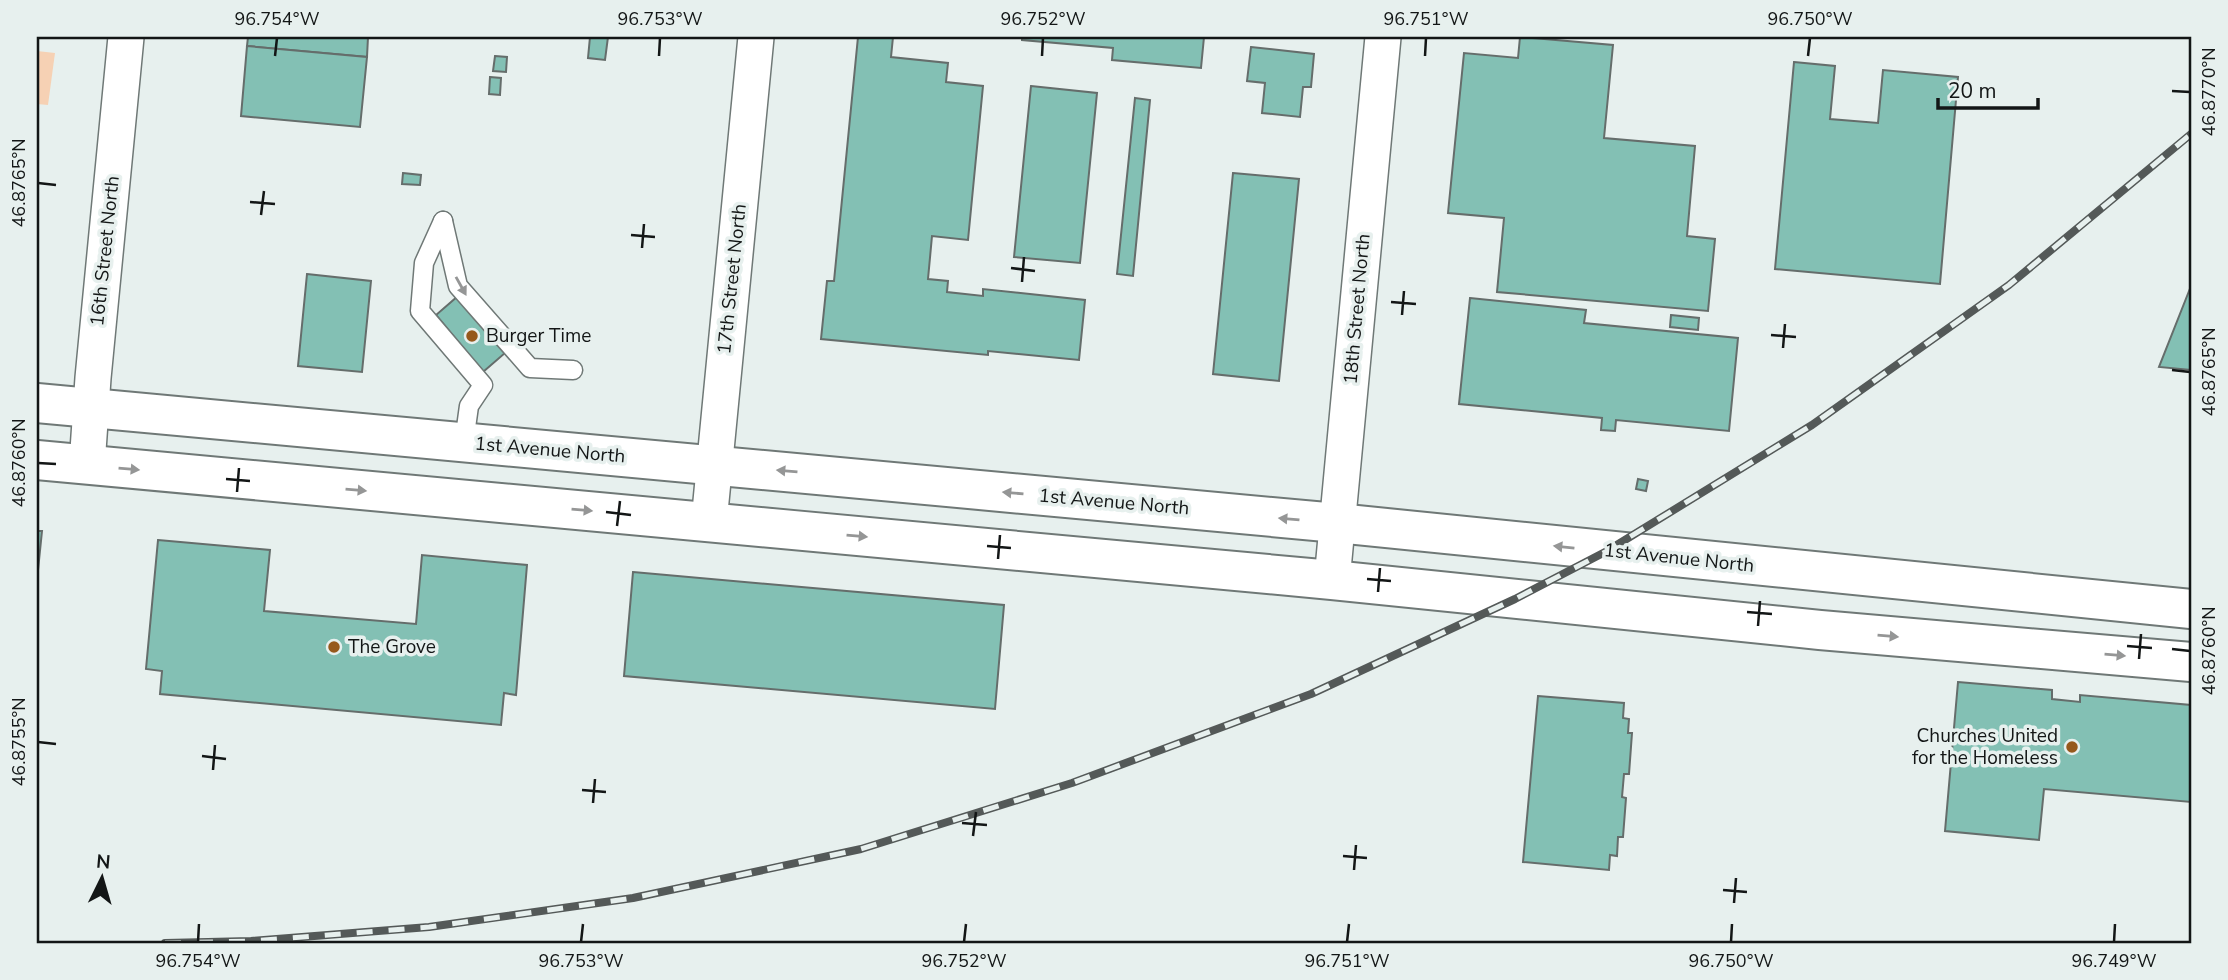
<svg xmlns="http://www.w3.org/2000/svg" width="2228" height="980" font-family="'Nunito Sans',sans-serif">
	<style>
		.green { fill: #f6d1b4 }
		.building { fill: #83c0b4; stroke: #656d6b; stroke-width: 2 }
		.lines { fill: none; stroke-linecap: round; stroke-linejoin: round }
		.lane-casing { stroke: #6f7876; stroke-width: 21 }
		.street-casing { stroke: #6f7876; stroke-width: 38 }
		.secondary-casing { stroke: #6f7876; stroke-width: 42 }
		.lane { stroke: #fff; stroke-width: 18 }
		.street { stroke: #fff; stroke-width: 35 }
		.secondary { stroke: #fff; stroke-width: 38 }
		.rail-casing { stroke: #545958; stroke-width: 8 }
		.rail { stroke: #e7f0ee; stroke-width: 5; stroke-dasharray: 16; stroke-linecap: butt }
		.oneway { fill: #959696 }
		.ticks { fill: none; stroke: #131616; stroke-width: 2.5 }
		.poi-dot { fill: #96591c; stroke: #e7f0ee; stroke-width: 2.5 }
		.labels { text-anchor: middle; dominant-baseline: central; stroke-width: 7; stroke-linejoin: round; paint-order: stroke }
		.street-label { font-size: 19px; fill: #131616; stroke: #e7f0ee }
		.poi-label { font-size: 19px; fill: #131616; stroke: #e7f0ee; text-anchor: start }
		.neatline { fill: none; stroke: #131616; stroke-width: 2.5 }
		.ticks-label { font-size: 18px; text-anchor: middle; fill: #131616 }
	</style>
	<rect width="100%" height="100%" fill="#e7f0ee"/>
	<polygon class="green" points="37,51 55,53 48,105 37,104"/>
	<g class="building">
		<polygon points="248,37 368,37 367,57 247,46"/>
		<polygon points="590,37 608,37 605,60 588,58"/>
		<polygon points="858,37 893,37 891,57 948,63 946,82 983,86 968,240 932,236 928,279 948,281 947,292 983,296 983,289 1085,300 1079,360 988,351 988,355 821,339 827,281 834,281"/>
		<polygon points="1022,37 1204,37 1201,68 1112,60 1113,48 1022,40"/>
		<polygon points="1520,37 1613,45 1604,138 1695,146 1687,236 1715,239 1708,311 1497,292 1504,218 1448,213 1464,53 1518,58"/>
		<polygon points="247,46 367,57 360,127 241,116"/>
		<polygon points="1251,47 1314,54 1311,87 1303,87 1300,117 1262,113 1265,83 1247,81"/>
		<polygon points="495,56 507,57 506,72 493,71"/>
		<polygon points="1794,62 1835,66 1830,119 1878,123 1883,70 1958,77 1940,284 1775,269"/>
		<polygon points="490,77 501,78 500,95 489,94"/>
		<polygon points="1031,86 1097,93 1080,263 1014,257"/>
		<polygon points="1135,98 1150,100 1133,276 1117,274"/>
		<polygon points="403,173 421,175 420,185 402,184"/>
		<polygon points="1233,173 1299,179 1279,381 1213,374"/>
		<polygon points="307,274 371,281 362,372 298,366"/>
		<polygon points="2191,286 2191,370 2159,367"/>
		<polygon points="458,296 505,353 483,372 464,358 469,355 436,315"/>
		<polygon points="1470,298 1586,310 1584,323 1738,338 1729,431 1616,420 1615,431 1601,430 1602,418 1459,404"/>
		<polygon points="1671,315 1699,318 1698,330 1670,327"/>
		<polygon points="1638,479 1648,481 1646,491 1636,489"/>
		<polygon points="37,531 42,531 37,580"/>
		<polygon points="158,540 270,550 264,611 416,624 422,555 527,565 516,695 504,693 501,725 160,694 162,671 146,669"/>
		<polygon points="633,572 1004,605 995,709 624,676"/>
		<polygon points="1958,682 2052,690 2052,699 2080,702 2080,695 2191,705 2191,802 2044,789 2039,840 1945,831"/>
		<polygon points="1538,696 1624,703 1623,718 1629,719 1628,733 1632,733 1629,774 1624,774 1622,797 1626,798 1623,837 1618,837 1617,856 1610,855 1609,870 1523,862"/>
	</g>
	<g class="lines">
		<g class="lane-casing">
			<g id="lane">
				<polyline points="443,221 424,263 420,311 483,385 469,406 464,442"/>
				<polyline points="443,221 458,286 530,368 573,370"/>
			</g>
		</g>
		<g class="street-casing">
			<g id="street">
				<polyline points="87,465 93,378 126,37"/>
				<polyline points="709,522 756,37"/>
				<polyline points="1332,580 1383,37"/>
			</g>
		</g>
		<g class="secondary-casing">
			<g id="secondary">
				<polyline points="37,403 1337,523 2191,609"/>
				<polyline points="37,460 1332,580 1820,630 2191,662"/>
			</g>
		</g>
		<use href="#lane" class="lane"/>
		<use href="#street" class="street"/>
		<use href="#secondary" class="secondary"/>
		<g class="rail-casing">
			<polyline id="rail" points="165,943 251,941 429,927 633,898 861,849 1072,783 1311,694 1515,599 1607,551 1812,425 2009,285 2191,134"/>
		</g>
		<use href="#rail" class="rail"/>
	</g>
	<defs><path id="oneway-solid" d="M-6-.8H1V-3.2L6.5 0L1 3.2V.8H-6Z" transform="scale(1.75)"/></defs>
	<g class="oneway">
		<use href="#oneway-solid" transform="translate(461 286) rotate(61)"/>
		<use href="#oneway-solid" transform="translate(129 469) rotate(5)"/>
		<use href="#oneway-solid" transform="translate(787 471) rotate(-175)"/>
		<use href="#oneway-solid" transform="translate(356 490) rotate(5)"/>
		<use href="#oneway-solid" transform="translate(1013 493) rotate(-175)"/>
		<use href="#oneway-solid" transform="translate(582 510) rotate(5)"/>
		<use href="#oneway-solid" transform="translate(1289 519) rotate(-175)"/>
		<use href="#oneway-solid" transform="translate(857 536) rotate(5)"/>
		<use href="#oneway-solid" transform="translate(1564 547) rotate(-174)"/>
		<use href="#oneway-solid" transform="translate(1888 636) rotate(5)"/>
		<use href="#oneway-solid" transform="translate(2115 655) rotate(5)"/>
	</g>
	<path class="ticks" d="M275,56L277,38M659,56L660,38M1042,56L1043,38M1425,56L1426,38M1808,56L1810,38M2172,91L2190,92M38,183L56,185M250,202L275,204M261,215L264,191M631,235L655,237M642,248L644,224M1011,268L1035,271M1022,282L1024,257M1391,302L1416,304M1402,315L1404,291M1771,335L1796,337M1783,348L1785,324M2172,370L2190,372M38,463L56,464M226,479L250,481M237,492L239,468M606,512L631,515M617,526L620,501M987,546L1011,548M998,559L1000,535M1367,579L1391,581M1378,592L1380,568M1747,612L1772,614M1758,626L1760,601M2127,646L2152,648M2172,649L2190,651M2139,659L2141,634M38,742L56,744M202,756L226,759M213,770L215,745M582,790L606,792M593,803L595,779M962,823L987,825M973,836L976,812M1343,856L1367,858M1354,870L1356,845M1723,890L1747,892M1734,903L1736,878M198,942L199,924M581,942L583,924M964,942L966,924M1347,942L1349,924M1731,942L1732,924M2114,942L2115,924"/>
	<g class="poi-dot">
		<circle cx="472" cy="336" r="7"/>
		<circle cx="334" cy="647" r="7"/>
		<circle cx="2072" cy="747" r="7"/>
	</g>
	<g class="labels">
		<g class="street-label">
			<text transform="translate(105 251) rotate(-84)">16th Street North</text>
			<text transform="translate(732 279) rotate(-84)">17th Street North</text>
			<text transform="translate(1357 309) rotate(-85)">18th Street North</text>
			<text transform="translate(550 450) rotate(5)">1st Avenue North</text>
			<text transform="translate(1114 502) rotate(5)">1st Avenue North</text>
			<text transform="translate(1679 558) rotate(6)">1st Avenue North</text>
		</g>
		<g class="poi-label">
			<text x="486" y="336">Burger Time</text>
			<text x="348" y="647">The Grove</text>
			<text x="2058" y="736" text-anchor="end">Churches United<tspan x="2058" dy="22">for the Homeless</tspan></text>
		</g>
	</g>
	<rect width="2228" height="980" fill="none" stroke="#e7f0ee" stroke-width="77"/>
	<g transform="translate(102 878) rotate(5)" stroke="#e7f0ee" stroke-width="5" paint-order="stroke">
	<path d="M0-5L12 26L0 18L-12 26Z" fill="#131616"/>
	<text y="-10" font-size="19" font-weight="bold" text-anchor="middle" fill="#131616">N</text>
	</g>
	<path d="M1938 98v10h100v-10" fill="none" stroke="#131616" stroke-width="3.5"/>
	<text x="1948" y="98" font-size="21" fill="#131616" stroke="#e7f0ee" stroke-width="5" paint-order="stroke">20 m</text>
	<rect x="38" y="38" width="2152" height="904" class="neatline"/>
	<g class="ticks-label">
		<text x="277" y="25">96.754°W</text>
		<text x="660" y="25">96.753°W</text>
		<text x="1043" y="25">96.752°W</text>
		<text x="1426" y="25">96.751°W</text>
		<text x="1810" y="25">96.750°W</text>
		<text transform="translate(2209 92) rotate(-90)" y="6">46.8770°N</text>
		<text transform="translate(19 183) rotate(-90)" y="6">46.8765°N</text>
		<text transform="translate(2209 372) rotate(-90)" y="6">46.8765°N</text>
		<text transform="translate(19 463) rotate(-90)" y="6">46.8760°N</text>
		<text transform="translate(2209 651) rotate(-90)" y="6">46.8760°N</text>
		<text transform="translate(19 742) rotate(-90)" y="6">46.8755°N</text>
		<text x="198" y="967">96.754°W</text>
		<text x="581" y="967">96.753°W</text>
		<text x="964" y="967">96.752°W</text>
		<text x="1347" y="967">96.751°W</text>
		<text x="1731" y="967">96.750°W</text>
		<text x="2114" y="967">96.749°W</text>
	</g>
</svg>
